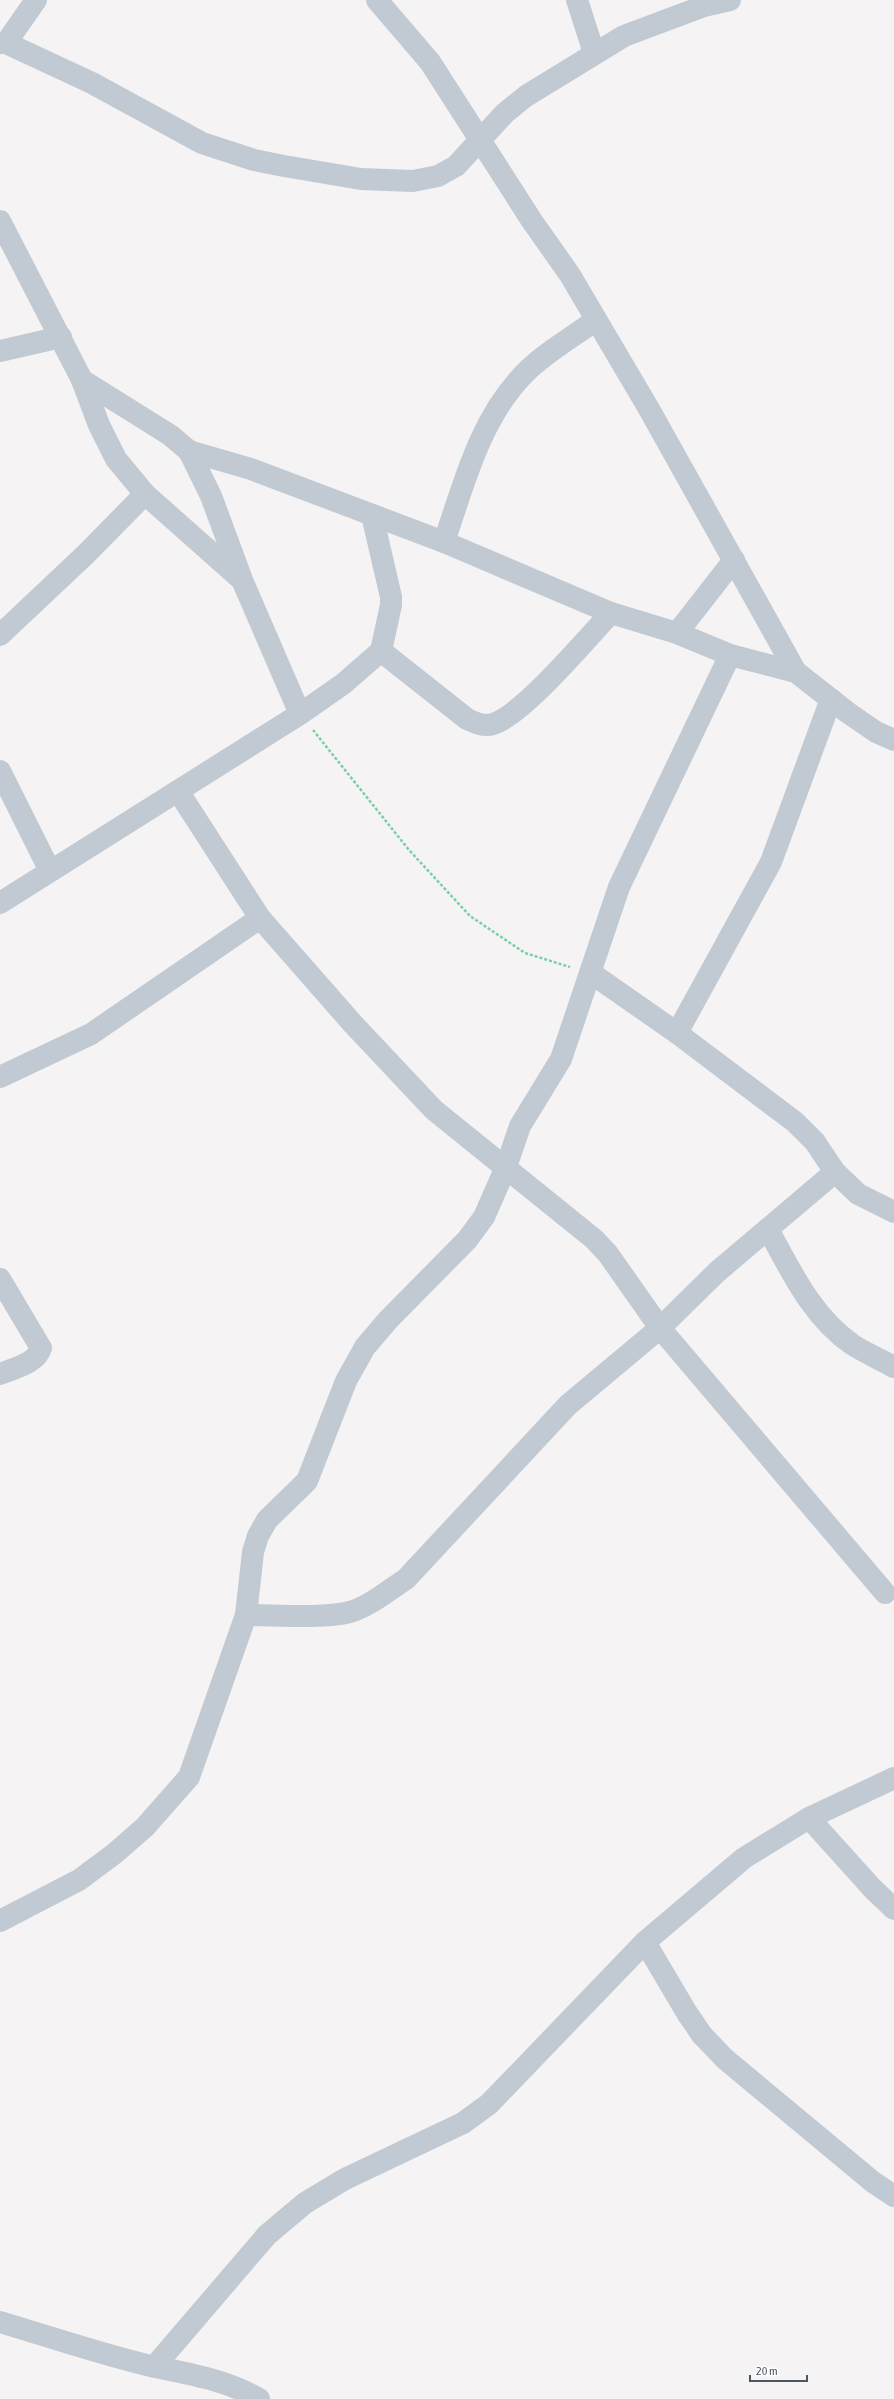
<svg xmlns="http://www.w3.org/2000/svg" width="894" height="2399" font-family="'Asap Condensed',sans-serif">
	<style>
		.lines { fill: none; stroke-linecap: round; stroke-linejoin: round }
		.path { stroke: #7ad0a6; stroke-width: 2.5; stroke-dasharray: 3 2; stroke-linecap: butt }
		.street { stroke: #c1cad2; stroke-width: 22 }
	</style>
	<rect width="100%" height="100%" fill="#f5f3f3"/>
	<g class="lines">
		<polyline class="path" points="313,730 409,850 470,916 525,953 570,967"/>
		<g class="street">
			<polyline points="377,0 430,62 532,221 570,275 649,409 796,672"/>
			<polyline points="577,0 594,53"/>
			<polyline points="0,43 6,43 92,83 202,143 254,160 284,166 361,179 413,181 438,176 456,166 505,113 526,96 624,36 704,6 730,0"/>
			<polyline points="6,43 36,0"/>
			<polyline points="0,221 82,380 99,425 116,459 145,494 242,580 300,714"/>
			<polyline points="0,351 61,337"/>
			<polyline points="82,380 170,435 189,451 251,469 444,542 611,613 677,633 730,655 796,672 847,712 876,732 894,740"/>
			<polyline points="189,451 211,496 241,577"/>
			<path d="M372,515L391,597V605L381,651L467,719C476,723 484,727 493,724C523,715 587,638 611,613"/>
			<path d="M444,542C464,484 480,418 525,373C543,354 574,336 596,320"/>
			<polyline points="677,633 734,560"/>
			<polyline points="0,635 86,554 145,494"/>
			<polyline points="0,771 50,871"/>
			<polyline points="178,791 260,918 353,1024 434,1110 594,1239 608,1254 660,1328 885,1593"/>
			<polyline points="0,903 300,714 343,684 381,651"/>
			<polyline points="591,973 677,1033 795,1122 815,1142 835,1172 858,1194 894,1212"/>
			<polyline points="677,1033 771,862 831,699"/>
			<polyline points="0,1077 91,1034 260,918"/>
			<path d="M768,1229C791,1271 812,1317 853,1345C866,1353 881,1360 894,1367"/>
			<path d="M0,1279L41,1348C36,1364 14,1368 0,1374"/>
			<path d="M246,1615C276,1615 321,1619 350,1612C370,1606 389,1590 406,1579L568,1405L660,1328L717,1272L835,1172"/>
			<polyline points="809,1818 872,1888 894,1909"/>
			<polyline points="0,1921 79,1880 114,1854 145,1827 189,1777 246,1615 253,1552 258,1536 267,1520 307,1481 346,1381 365,1347 388,1320 467,1240 484,1217 506,1167 520,1126 561,1059 619,887 730,655"/>
			<polyline points="645,1942 687,2013 702,2035 725,2059 873,2182 894,2196"/>
			<path d="M0,2322C51,2337 103,2355 155,2367C190,2374 227,2380 259,2399"/>
			<polyline points="154,2367 267,2235 305,2203 345,2179 463,2123 489,2104 645,1942 744,1858 809,1818 894,1778"/>
		</g>
	</g>
	<path d="M750 2375v6h57v-6" fill="none" stroke="#4a5661" stroke-width="2"/>
	<text x="756" y="2375" font-size="12" fill="#4a5661" stroke="#ffffff" stroke-width="3" paint-order="stroke">20 m</text>
</svg>
